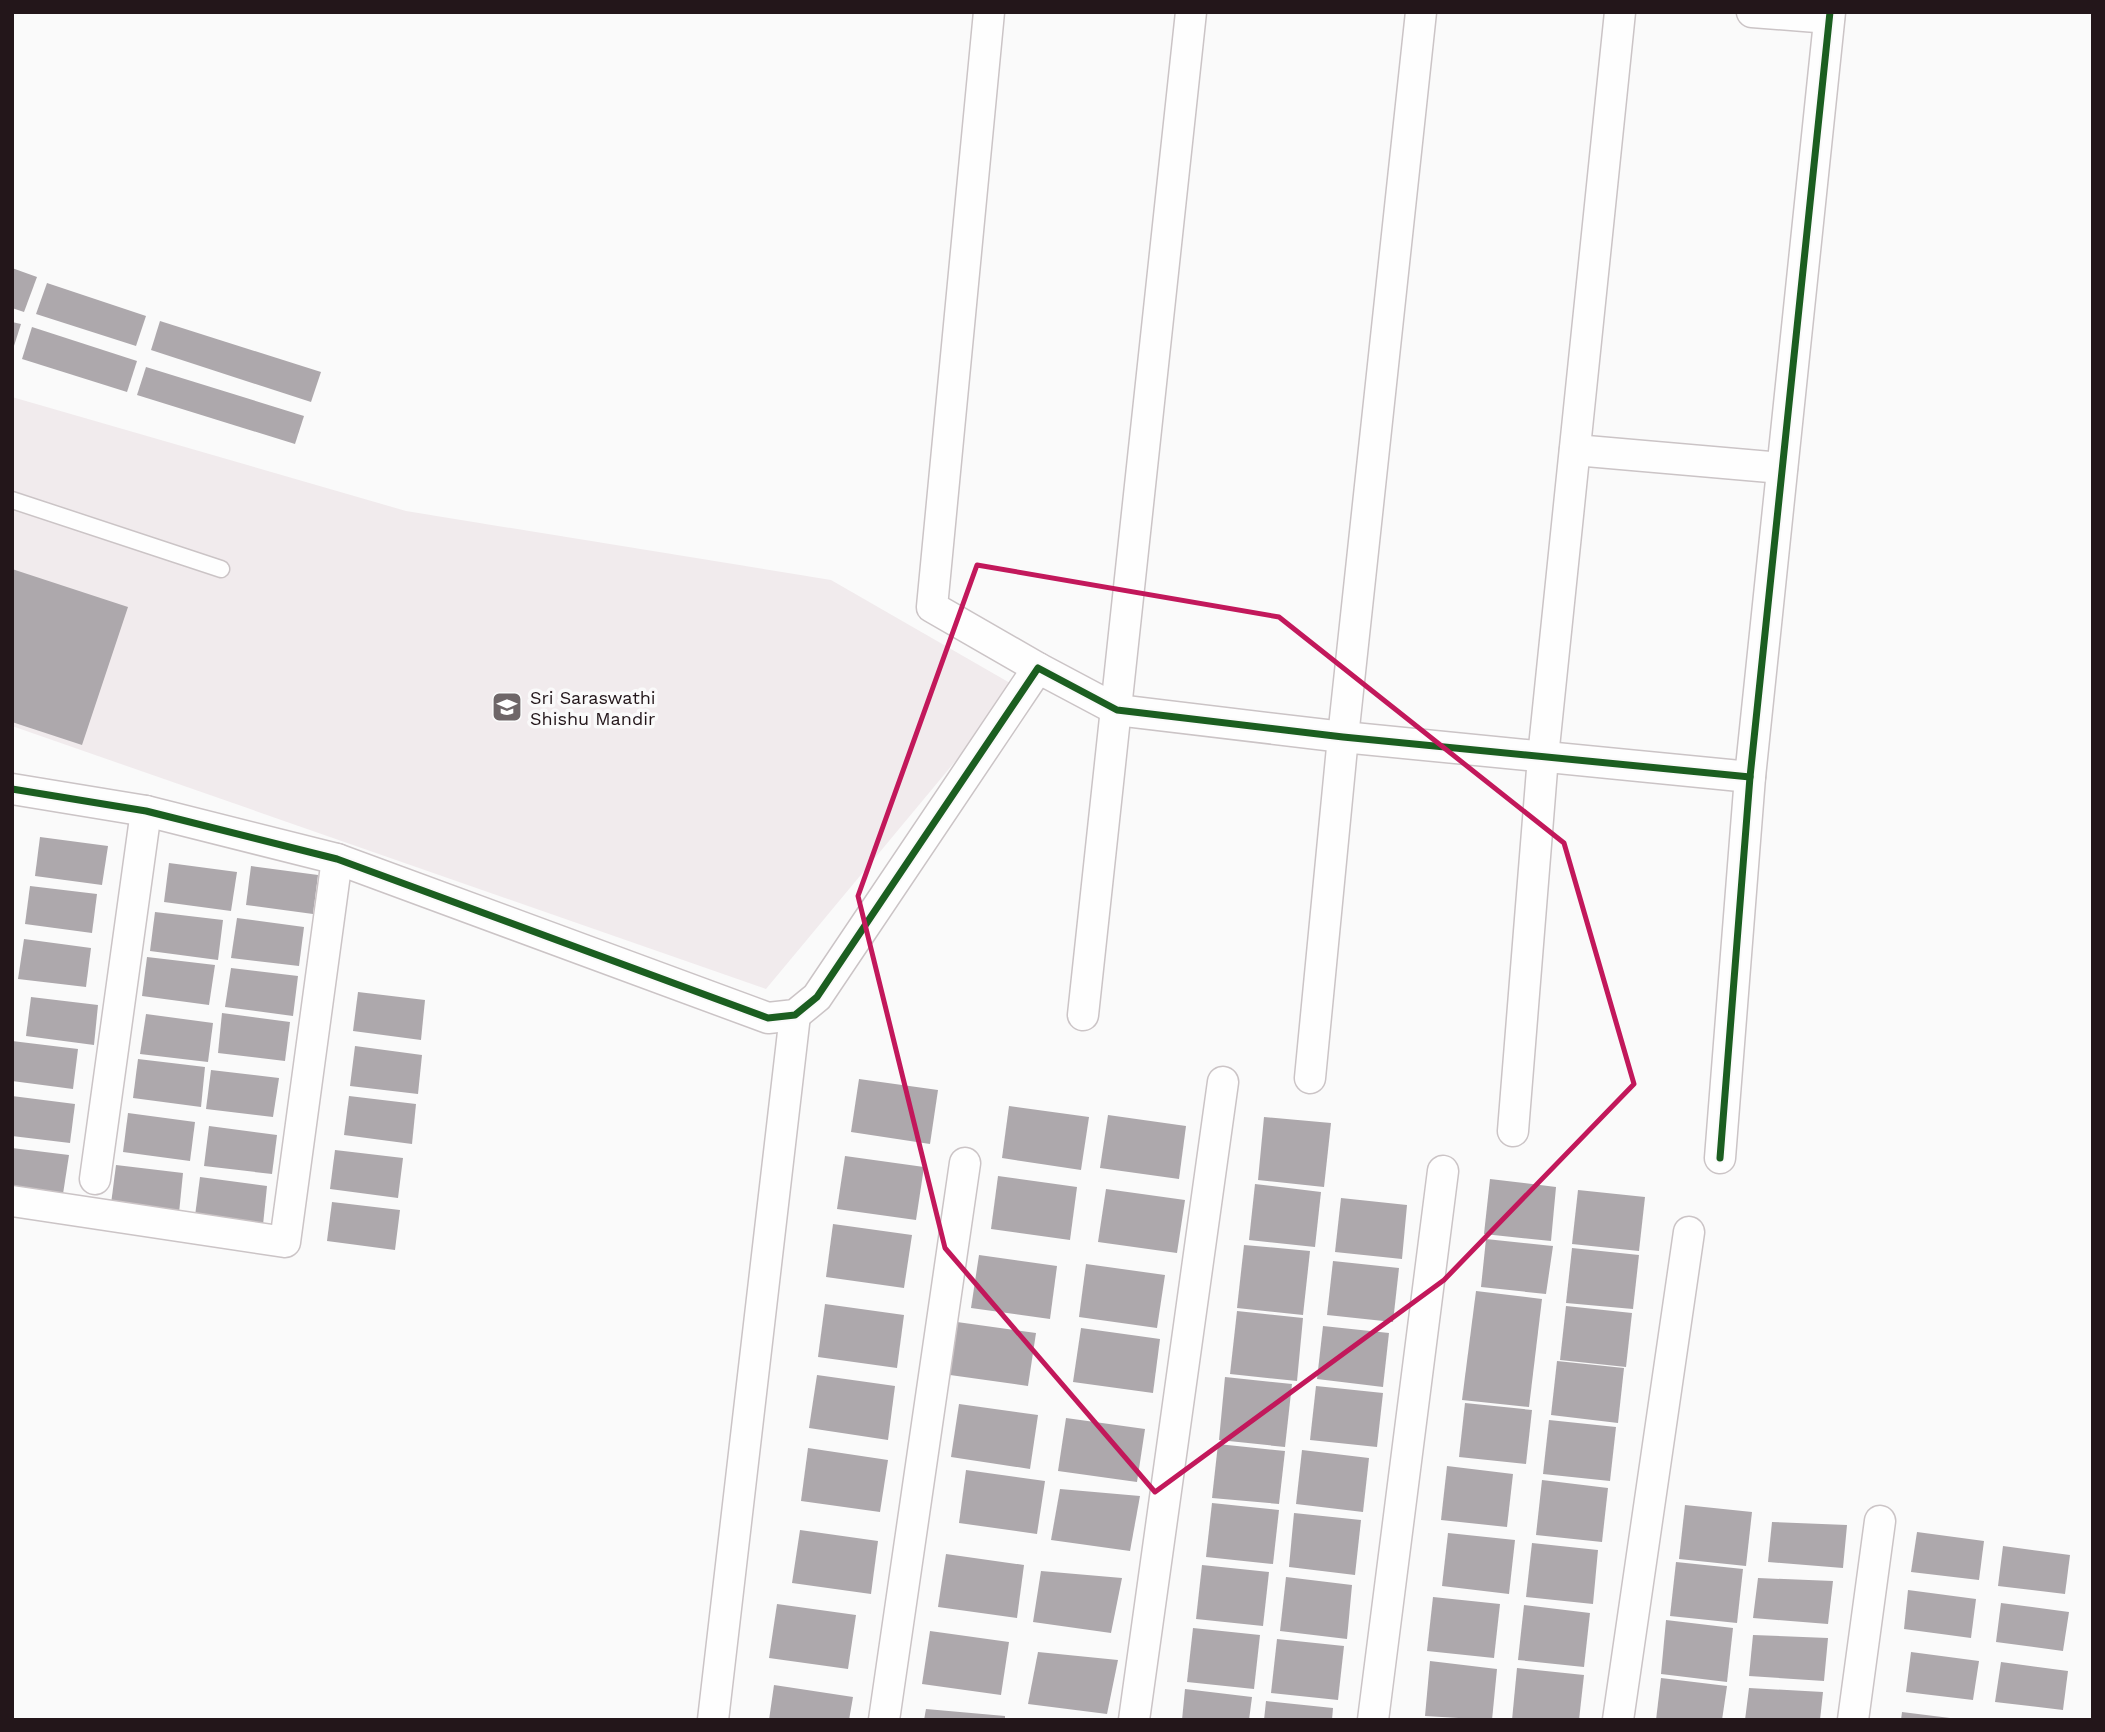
<svg xmlns="http://www.w3.org/2000/svg" width="2105" height="1732" font-family="'Work Sans',sans-serif">
	<style>
		.built { fill: #f1ebed }
		.building { fill: #ada8ac }
		.lines { fill: none; stroke-linecap: round; stroke-linejoin: round }
		.lane-casing { stroke: #cbc4c6; stroke-width: 19 }
		.street-casing { stroke: #cbc4c6; stroke-width: 33 }
		.lane { stroke: #fefefe; stroke-width: 16 }
		.street { stroke: #fefefe; stroke-width: 30 }
		.cycleway-casing { stroke: #fafafa; stroke-width: 11 }
		.cycleway { stroke: #1b5e20; stroke-width: 7 }
		.marked { fill: none; stroke: #c2185b; stroke-width: 5; stroke-linejoin: round }
		.labels { text-anchor: middle; dominant-baseline: central; stroke-width: 7; stroke-linejoin: round; paint-order: stroke }
		.poi-label { font-size: 18px; fill: #23161a; stroke: #fafafa; text-anchor: start }
	</style>
	<rect width="100%" height="100%" fill="#fafafa"/>
	<polygon class="built" points="12,397 406,511 831,580 1017,687 766,989 12,726"/>
	<g class="building">
		<polygon points="12,268 37,277 24,312 12,308"/>
		<polygon points="47,283 146,316 136,346 36,314"/>
		<polygon points="160,321 321,372 311,402 151,350"/>
		<polygon points="12,322 21,324 13,349 12,349"/>
		<polygon points="32,327 137,361 127,392 22,359"/>
		<polygon points="146,367 304,416 295,444 137,395"/>
		<polygon points="12,569 128,607 82,745 12,722"/>
		<polygon points="40,837 108,846 102,885 35,876"/>
		<polygon points="169,863 237,872 231,911 164,902"/>
		<polygon points="251,866 318,875 313,914 246,905"/>
		<polygon points="30,886 97,894 92,933 25,924"/>
		<polygon points="155,912 223,920 218,960 150,951"/>
		<polygon points="237,918 304,927 299,966 231,958"/>
		<polygon points="24,939 91,948 86,987 18,979"/>
		<polygon points="147,957 215,965 209,1005 142,996"/>
		<polygon points="231,968 298,976 293,1016 225,1007"/>
		<polygon points="358,992 425,1000 421,1040 353,1031"/>
		<polygon points="31,997 98,1005 94,1045 26,1036"/>
		<polygon points="222,1013 290,1022 285,1061 218,1053"/>
		<polygon points="146,1014 213,1023 208,1062 140,1054"/>
		<polygon points="12,1041 78,1049 73,1089 12,1081"/>
		<polygon points="355,1046 422,1055 418,1094 350,1086"/>
		<polygon points="138,1059 205,1067 201,1107 133,1098"/>
		<polygon points="211,1070 279,1078 273,1117 206,1109"/>
		<polygon points="859,1079 938,1090 930,1144 851,1132"/>
		<polygon points="12,1096 75,1104 70,1143 12,1136"/>
		<polygon points="349,1096 416,1104 412,1144 344,1135"/>
		<polygon points="1009,1106 1089,1117 1081,1170 1002,1158"/>
		<polygon points="128,1113 195,1122 190,1161 123,1152"/>
		<polygon points="1108,1115 1186,1126 1179,1179 1100,1168"/>
		<polygon points="1264,1117 1331,1123 1324,1187 1258,1180"/>
		<polygon points="209,1126 277,1135 272,1174 204,1166"/>
		<polygon points="12,1148 69,1155 63,1194 12,1188"/>
		<polygon points="335,1150 403,1158 398,1198 330,1189"/>
		<polygon points="845,1156 924,1167 916,1220 837,1209"/>
		<polygon points="116,1165 183,1173 179,1213 111,1204"/>
		<polygon points="998,1176 1077,1187 1070,1240 991,1229"/>
		<polygon points="200,1177 267,1186 263,1225 195,1216"/>
		<polygon points="1490,1179 1556,1187 1551,1241 1484,1234"/>
		<polygon points="1255,1184 1321,1192 1315,1247 1249,1240"/>
		<polygon points="1106,1189 1185,1200 1177,1253 1098,1242"/>
		<polygon points="1578,1190 1645,1197 1639,1251 1572,1244"/>
		<polygon points="1341,1198 1407,1205 1402,1259 1335,1252"/>
		<polygon points="332,1202 400,1210 395,1250 327,1241"/>
		<polygon points="833,1224 912,1235 904,1288 826,1277"/>
		<polygon points="1486,1239 1553,1246 1546,1294 1481,1287"/>
		<polygon points="1244,1245 1310,1251 1303,1315 1237,1308"/>
		<polygon points="1572,1248 1639,1255 1633,1309 1566,1303"/>
		<polygon points="979,1255 1057,1266 1050,1319 971,1308"/>
		<polygon points="1333,1261 1399,1268 1393,1322 1327,1315"/>
		<polygon points="1086,1264 1165,1275 1157,1328 1079,1317"/>
		<polygon points="1476,1291 1542,1299 1529,1407 1462,1400"/>
		<polygon points="825,1304 904,1315 897,1368 818,1357"/>
		<polygon points="1566,1306 1632,1313 1626,1367 1560,1360"/>
		<polygon points="1237,1311 1303,1318 1297,1381 1230,1374"/>
		<polygon points="957,1322 1036,1333 1028,1386 950,1375"/>
		<polygon points="1323,1326 1389,1333 1383,1387 1317,1379"/>
		<polygon points="1081,1328 1160,1339 1153,1393 1073,1382"/>
		<polygon points="1557,1361 1624,1368 1618,1423 1551,1415"/>
		<polygon points="817,1375 895,1386 888,1440 809,1428"/>
		<polygon points="1225,1377 1292,1384 1285,1447 1219,1440"/>
		<polygon points="1316,1386 1383,1393 1377,1447 1310,1440"/>
		<polygon points="1465,1403 1532,1410 1526,1464 1459,1457"/>
		<polygon points="959,1404 1038,1415 1030,1469 951,1457"/>
		<polygon points="1066,1418 1145,1429 1137,1482 1058,1471"/>
		<polygon points="1549,1420 1616,1427 1610,1481 1543,1474"/>
		<polygon points="1218,1444 1285,1451 1279,1504 1212,1498"/>
		<polygon points="808,1448 888,1460 880,1512 801,1501"/>
		<polygon points="1302,1450 1369,1458 1363,1512 1296,1504"/>
		<polygon points="1447,1466 1513,1474 1507,1527 1441,1520"/>
		<polygon points="966,1470 1045,1481 1037,1534 959,1523"/>
		<polygon points="1542,1480 1608,1488 1602,1542 1536,1535"/>
		<polygon points="1060,1489 1140,1496 1130,1551 1051,1540"/>
		<polygon points="1212,1503 1279,1510 1273,1564 1206,1557"/>
		<polygon points="1685,1505 1752,1512 1746,1566 1679,1559"/>
		<polygon points="1294,1513 1361,1520 1355,1575 1289,1567"/>
		<polygon points="1772,1522 1847,1525 1843,1568 1768,1562"/>
		<polygon points="800,1530 878,1541 871,1594 792,1583"/>
		<polygon points="1917,1532 1984,1541 1979,1580 1911,1572"/>
		<polygon points="1448,1533 1515,1540 1509,1594 1442,1586"/>
		<polygon points="1532,1543 1598,1550 1593,1604 1526,1597"/>
		<polygon points="2003,1546 2070,1555 2065,1594 1998,1586"/>
		<polygon points="946,1554 1024,1565 1017,1618 938,1607"/>
		<polygon points="1676,1562 1743,1569 1737,1623 1670,1616"/>
		<polygon points="1202,1565 1269,1572 1263,1626 1196,1619"/>
		<polygon points="1041,1571 1122,1578 1111,1633 1033,1622"/>
		<polygon points="1286,1577 1352,1585 1347,1639 1280,1631"/>
		<polygon points="1758,1578 1833,1581 1828,1624 1753,1618"/>
		<polygon points="1908,1590 1976,1599 1971,1638 1904,1629"/>
		<polygon points="1433,1597 1500,1604 1494,1658 1427,1651"/>
		<polygon points="2001,1603 2069,1612 2063,1651 1996,1642"/>
		<polygon points="777,1604 856,1615 848,1669 769,1658"/>
		<polygon points="1524,1605 1590,1613 1584,1667 1518,1660"/>
		<polygon points="1666,1620 1733,1628 1727,1682 1661,1674"/>
		<polygon points="1193,1628 1260,1635 1254,1689 1187,1682"/>
		<polygon points="930,1631 1009,1642 1001,1695 922,1684"/>
		<polygon points="1753,1635 1828,1638 1824,1681 1749,1676"/>
		<polygon points="1277,1639 1344,1646 1338,1700 1271,1693"/>
		<polygon points="1038,1652 1118,1660 1107,1714 1028,1704"/>
		<polygon points="1911,1652 1979,1661 1973,1700 1906,1692"/>
		<polygon points="1430,1661 1497,1669 1492,1720 1425,1716"/>
		<polygon points="2001,1662 2068,1671 2063,1710 1995,1702"/>
		<polygon points="1517,1668 1584,1675 1579,1720 1512,1720"/>
		<polygon points="1661,1678 1727,1686 1722,1720 1656,1720"/>
		<polygon points="774,1685 853,1697 849,1720 769,1720"/>
		<polygon points="1749,1688 1823,1692 1820,1720 1745,1720"/>
		<polygon points="1185,1689 1252,1697 1249,1720 1182,1720"/>
		<polygon points="1266,1701 1333,1708 1332,1720 1264,1720"/>
		<polygon points="926,1709 1005,1716 1005,1720 924,1720"/>
		<polygon points="1902,1712 1950,1718 1950,1720 1901,1720"/>
	</g>
	<g class="lines">
		<g class="lane-casing">
			<polyline id="lane" points="12,500 221,569"/>
		</g>
		<g class="street-casing">
			<g id="street">
				<polyline points="989,12 932,607 1038,668"/>
				<polyline points="1752,12 1829,18"/>
				<polyline points="1575,450 1782,468"/>
				<polyline points="12,789 146,811 337,859 768,1018 795,1015 817,997 1038,668 1117,710 1343,737 1750,777"/>
				<polyline points="1083,1015 1191,12"/>
				<polyline points="1310,1078 1343,737 1421,12"/>
				<polyline points="1513,1131 1543,757 1620,12"/>
				<polyline points="1720,1158 1750,777 1830,12"/>
				<polyline points="95,1179 146,811"/>
				<polyline points="12,1201 285,1242 337,859"/>
				<polyline points="713,1720 795,1015"/>
				<polyline points="884,1720 965,1163"/>
				<polyline points="1134,1720 1223,1082"/>
				<polyline points="1373,1720 1443,1171"/>
				<polyline points="1618,1720 1689,1232"/>
				<polyline points="1853,1720 1880,1521"/>
			</g>
		</g>
		<use href="#lane" class="lane"/>
		<use href="#street" class="street"/>
		<g class="cycleway-casing">
			<g id="cycleway">
				<polyline points="12,789 146,811 337,859 768,1018 795,1015 817,997 1038,668 1117,710 1343,737 1750,777"/>
				<polyline points="1720,1158 1750,777 1830,12"/>
			</g>
		</g>
		<use href="#cycleway" class="cycleway"/>
	</g>
	<path class="marked" d="M977,565L1279,617L1564,843L1634,1084L1444,1280L1155,1492L945,1248L858,896Z"/>
	<defs>
		<g id="school-square" transform="scale(1.575)"><rect x="-9" y="-9" width="18" height="18" rx="4" fill="#6e6668" stroke="#fafafa"/><path d="M0-5L7-2L0 1L-7-2ZM-4 1L0 2.5L4 1V4Q0 6-4 4Z" fill="#fff"/></g>
	</defs>
	<g fill-rule="evenodd">
		<use href="#school-square" x="507" y="707"/>
	</g>
	<g class="labels">
		<g class="poi-label">
			<text x="530" y="697">Sri Saraswathi<tspan x="530" dy="21">Shishu Mandir</tspan></text>
		</g>
	</g>
	<rect width="2105" height="1732" fill="none" stroke="#23161a" stroke-width="28"/>
</svg>
